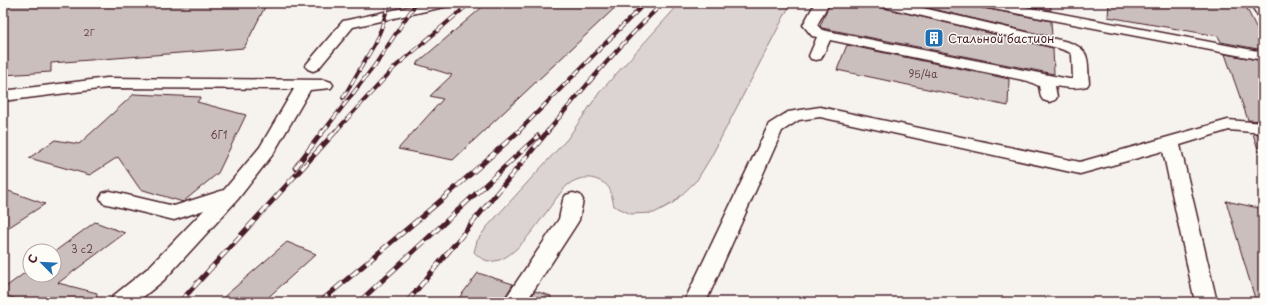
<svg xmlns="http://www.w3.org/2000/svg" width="1266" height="305" font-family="'Playpen Sans',sans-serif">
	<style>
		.green { fill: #dcd4d2; stroke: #937a7e }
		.building { fill: #cbbfbe; stroke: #4a1f2b }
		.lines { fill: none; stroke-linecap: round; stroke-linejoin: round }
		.service-casing { stroke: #4a1f2b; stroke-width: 3 }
		.service { fill: #fdfcf7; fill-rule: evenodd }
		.rail-far1-casing { stroke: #4a1f2b; stroke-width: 4 }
		.rail-casing { stroke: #4a1f2b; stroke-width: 5 }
		.rail-far1 { stroke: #fdfcf7; stroke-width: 2.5; stroke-dasharray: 8; stroke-linecap: butt }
		.rail { stroke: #fdfcf7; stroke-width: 3.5; stroke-dasharray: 10; stroke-linecap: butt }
		.labels { text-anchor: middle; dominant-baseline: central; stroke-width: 3; stroke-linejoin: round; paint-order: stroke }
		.far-number-label { font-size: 9px; fill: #6a4750 }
		.number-label { font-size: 10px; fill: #6a4750 }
		.poi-label { font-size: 12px; fill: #4a1f2b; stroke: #fdfcf7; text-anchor: start }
	</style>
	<rect width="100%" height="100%" fill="#f6f3ef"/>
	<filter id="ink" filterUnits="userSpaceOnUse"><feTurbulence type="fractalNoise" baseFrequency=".025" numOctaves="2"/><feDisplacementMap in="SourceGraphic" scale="8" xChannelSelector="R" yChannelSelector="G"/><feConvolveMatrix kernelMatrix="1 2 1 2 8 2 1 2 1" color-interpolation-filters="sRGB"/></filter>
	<g filter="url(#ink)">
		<path class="green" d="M680,3H791L711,157L697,180L673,203L654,213L631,214L614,206C610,190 612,185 595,179C586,176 576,179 569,184C549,199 508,290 474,252L477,241L486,228L568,138L599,93Z"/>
		<g class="building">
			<polygon points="3,3 267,3 244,48 51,63 51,72 3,75"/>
			<polygon points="487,3 620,3 453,160 398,149 443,99 430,96 452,75 416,64"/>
			<polygon points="830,3 865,3 878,5 880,7 1053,48 1054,74 822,28 820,26"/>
			<polygon points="916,3 975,3 978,7 1051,21 1052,37 916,5"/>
			<polygon points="1012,3 1050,3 1051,10"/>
			<polygon points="1109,3 1244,3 1263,41 1263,50 1221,42 1218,36 1108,17"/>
			<polygon points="847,45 1009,79 1008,106 837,70"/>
			<polygon points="1225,54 1263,61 1263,121 1248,120"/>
			<polygon points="134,94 201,97 197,102 246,115 218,173 183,202 140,189 118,157 90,175 29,158 55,140 79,144"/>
			<polygon points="1253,134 1263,134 1263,151 1259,152"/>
			<polygon points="3,189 45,204 3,231"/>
			<polygon points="1226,201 1263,209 1263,301 1256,302"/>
			<polygon points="95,222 125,233 58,283 97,293 96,302 23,302 3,294 3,289 30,269 30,275 54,275 54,252"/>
			<polygon points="287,242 316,254 263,302 218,302"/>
			<polygon points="478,273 513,284 502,302 456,302"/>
			<polygon points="535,291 551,296 551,302 528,302"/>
		</g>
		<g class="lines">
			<g class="service-casing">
				<g id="service">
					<polygon points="426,3 451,3 449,6 444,7 353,27 318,69 313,71 308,69 305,66 343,21"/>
					<path d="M815,3H829L817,25L822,30L1069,79H1073L1072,55L1069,52L1058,48L880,6L878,3H902L1068,42C1092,50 1087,61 1089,83L1087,86C1076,89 1066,88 1055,86L1057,97L1055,100L1049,102L1043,100L1041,97L1039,86L1028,81L830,40L821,59L816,60L811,59L809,56L817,37L812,36L803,25Z"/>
					<polygon points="976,3 1004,3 1263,52 1263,60 983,7 978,6"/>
					<polygon points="1250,3 1263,3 1263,17 1258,16"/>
					<polygon points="107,78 325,80 331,82 333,85 331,88 310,90 273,154 238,199 164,280 137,302 110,302 113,296 148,268 204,210 174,220 103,203 100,198 103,193 110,191 174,206 224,190 260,147 294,89 107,88 3,101 3,91"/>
					<polygon points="820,107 1080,162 1228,120 1263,123 1263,133 1229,130 1180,145 1217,302 1195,302 1163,151 1080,174 820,117 799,120 782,131 706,302 684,302 769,124 788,112"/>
					<polygon points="573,193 580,195 583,200 579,220 576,225 526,302 503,302 559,219 563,200 566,195"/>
				</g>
			</g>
			<use href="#service" class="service"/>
			<g class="rail-far1-casing">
				<g id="rail-far1">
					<polyline points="343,98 374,45 381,29 389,3"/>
					<polyline points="323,132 375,65 416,3"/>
					<polyline points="335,132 395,67 470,3"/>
					<polyline points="518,132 645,3"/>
					<path d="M547,132C584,88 621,43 663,3"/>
				</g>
			</g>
			<g class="rail-casing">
				<g id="rail">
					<polyline points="295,168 323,131"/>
					<polyline points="180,302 336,131"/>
					<polyline points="320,302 445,197 519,131"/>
					<polyline points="359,302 538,136"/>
					<polyline points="407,302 548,131"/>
				</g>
			</g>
			<use href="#rail-far1" class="rail-far1"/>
			<use href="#rail" class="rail"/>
		</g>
	</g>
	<defs>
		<g id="building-square" transform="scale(1)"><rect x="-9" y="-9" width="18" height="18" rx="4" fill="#1f6fb2" stroke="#fdfcf7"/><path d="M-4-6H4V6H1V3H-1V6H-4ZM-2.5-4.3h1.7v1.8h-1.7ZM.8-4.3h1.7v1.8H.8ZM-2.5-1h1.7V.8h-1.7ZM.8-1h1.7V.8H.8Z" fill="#fff"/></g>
	</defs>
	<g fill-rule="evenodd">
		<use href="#building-square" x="934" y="38"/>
	</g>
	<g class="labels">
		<g class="far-number-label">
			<text x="89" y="32">2Г</text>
		</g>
		<g class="number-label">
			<text x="923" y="73">95/4а</text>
			<text x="219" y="134">6Г1</text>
			<text x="82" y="248">3 с2</text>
		</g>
		<g class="poi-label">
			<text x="948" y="38">Стальной бастион</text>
		</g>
	</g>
	<rect width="1266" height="305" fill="none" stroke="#fdfcf7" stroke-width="16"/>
	<rect x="8" y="8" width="1250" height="289" fill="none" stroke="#4a1f2b" stroke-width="1.5" filter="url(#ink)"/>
	<g transform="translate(42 263) rotate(294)"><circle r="19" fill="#fdfcf7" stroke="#b5a4a5"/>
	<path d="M0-3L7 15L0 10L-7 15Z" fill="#1f6fb2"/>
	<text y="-6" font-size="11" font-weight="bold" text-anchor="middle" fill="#4a1f2b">С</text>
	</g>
</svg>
